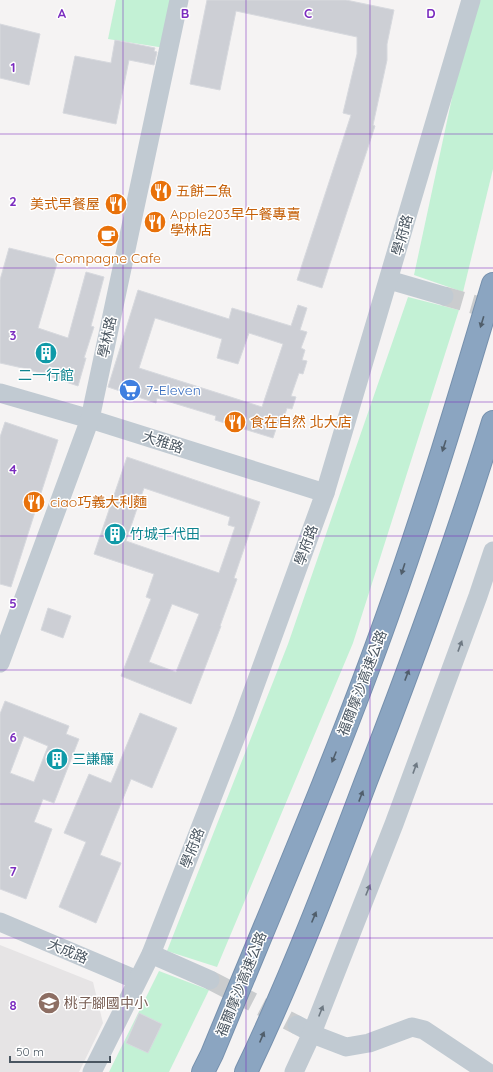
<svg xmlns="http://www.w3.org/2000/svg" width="493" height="1072" font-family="Quicksand,'Noto Sans TC',sans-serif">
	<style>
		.education { fill: #e6e4e5 }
		.green { fill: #c3f1d5 }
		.building { fill: #cdcfd5; stroke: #d7d9de; fill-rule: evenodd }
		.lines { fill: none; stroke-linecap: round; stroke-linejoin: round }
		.minor-tunnel { stroke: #caccce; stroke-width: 19; stroke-dasharray: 19 10; stroke-linecap: butt }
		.highway-casing { stroke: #7690ad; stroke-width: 24 }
		.minor { stroke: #c1cad2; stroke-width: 19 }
		.highway { stroke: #8ba5c1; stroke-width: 22 }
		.oneway { fill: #505e6b }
		.oneway2 { fill: #6e7983 }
		.grid { fill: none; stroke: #7b2cbf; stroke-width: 1; stroke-opacity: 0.55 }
		.labels { text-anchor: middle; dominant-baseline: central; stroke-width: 3; stroke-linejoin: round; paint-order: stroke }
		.food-label { font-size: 14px; fill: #c56008; stroke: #fff; text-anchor: start }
		.street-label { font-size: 14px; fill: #4a5661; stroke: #fff }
		.culture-label { font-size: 14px; fill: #0d838f; stroke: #fff; text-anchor: start }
		.shop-label { font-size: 14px; fill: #366cbe; stroke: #fff; text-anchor: start }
		.education-label { font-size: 14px; fill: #785e54; stroke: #fff; text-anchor: start }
		.grid-label { font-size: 13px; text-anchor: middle; font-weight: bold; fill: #7b2cbf; stroke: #fff; stroke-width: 3; stroke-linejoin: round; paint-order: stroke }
	</style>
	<rect width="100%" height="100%" fill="#f5f3f3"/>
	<polygon class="education" points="0,945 93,982 103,1023 79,1072 0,1072"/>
	<g class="green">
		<polygon points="116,0 175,0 165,48 108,39"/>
		<polygon points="473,0 493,0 493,169 463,292 414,275"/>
		<polygon points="408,297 459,310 353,643 217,967 167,951 288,644"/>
		<polygon points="159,971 209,990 169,1072 109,1072"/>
	</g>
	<g class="building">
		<polygon points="207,0 346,0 394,10 387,44 387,60 373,125 375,126 322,288 297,280 351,115 343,113 357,54 357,37 236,11 220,90 190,84"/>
		<polygon points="0,24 40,34 29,85 0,78"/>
		<polygon points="115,40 155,48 154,51 157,52 154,65 129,60 116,124 63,113 75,56 111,63"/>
		<polygon points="9,248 58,260 38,328 68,338 86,272 104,277 91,326 94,327 84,358 86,358 78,386 27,369 0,363 0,280"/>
		<path d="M138,290L229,319L232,308L291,326L298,305L307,308L300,330L307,332L301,348L305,350L302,360L307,361L303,374L299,373L291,396L296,397L292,409L287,408L282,424L278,423L273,438L215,420L216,416L157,398L156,403L108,387ZM155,318L222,339L217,358L238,364L249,333L283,344L262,407L139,368Z"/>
		<polygon points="5,422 58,440 11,587 0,584 0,437"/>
		<path d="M127,457L260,502L234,578L237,579L220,626H221L191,704L121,676L151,599L146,597L154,574L94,554ZM144,488L230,517L228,525L235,527L219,573L126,541ZM172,604L199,614L176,672L149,662Z"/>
		<polygon points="48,608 71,616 63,638 41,630"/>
		<path d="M5,701L69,726L66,734L79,739L54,803L43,799L34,822L52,829L26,899L0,889V714ZM24,736L48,746L34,782L10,773Z"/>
		<polygon points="140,713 177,728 152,788 131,779 100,855 121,863 96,923 59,907 86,842 64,833 89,774 111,783"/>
		<polygon points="139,1013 162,1024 148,1053 126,1043"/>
	</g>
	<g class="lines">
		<g class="minor-tunnel">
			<polyline points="444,296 493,310"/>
			<polyline points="210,980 297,1025"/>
		</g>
		<g class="highway-casing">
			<g id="highway">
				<path d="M203,1072L212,1054C272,908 335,763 388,614C427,505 460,395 493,284"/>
				<path d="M246,1072C291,978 329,879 366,781C412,663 456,543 493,422"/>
			</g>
		</g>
		<g class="minor">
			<polyline points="389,280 444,296"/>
			<polyline points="0,393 90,419 325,493"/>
			<polyline points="0,663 90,419 179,0"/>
			<polyline points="0,922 137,980"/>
			<polyline points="151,954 210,980"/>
			<polyline points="297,1025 320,1037 346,1047 369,1043 412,1027 424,1030 487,1072"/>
			<polyline points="92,1072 151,954 242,721 325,493 471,0"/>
			<polyline points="294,1072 312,1033 394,824 478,596 493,551"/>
		</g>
		<use href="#highway" class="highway"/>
	</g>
	<defs><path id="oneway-solid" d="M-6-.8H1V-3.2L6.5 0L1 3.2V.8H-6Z"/></defs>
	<g class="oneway">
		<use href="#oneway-solid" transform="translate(482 322) rotate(107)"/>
		<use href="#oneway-solid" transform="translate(444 446) rotate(108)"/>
		<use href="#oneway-solid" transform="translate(403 569) rotate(108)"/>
		<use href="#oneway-solid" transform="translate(407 675) rotate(-69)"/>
		<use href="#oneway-solid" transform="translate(334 757) rotate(112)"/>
		<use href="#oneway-solid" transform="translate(361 796) rotate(-69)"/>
		<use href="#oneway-solid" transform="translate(314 917) rotate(-67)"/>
		<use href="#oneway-solid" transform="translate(262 1037) rotate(-67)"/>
	</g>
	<g class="oneway2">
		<use href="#oneway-solid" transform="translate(460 646) rotate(-70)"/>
		<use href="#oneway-solid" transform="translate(415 768) rotate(-70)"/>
		<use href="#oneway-solid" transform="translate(368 890) rotate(-68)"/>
		<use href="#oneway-solid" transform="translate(321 1011) rotate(-68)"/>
	</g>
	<path class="grid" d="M123,0V1072M246,0V1072M370,0V1072M0,134H493M0,268H493M0,402H493M0,536H493M0,670H493M0,804H493M0,938H493"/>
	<defs>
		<g id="restaurant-disc" transform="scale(1.15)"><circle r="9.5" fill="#e8710a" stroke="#fff"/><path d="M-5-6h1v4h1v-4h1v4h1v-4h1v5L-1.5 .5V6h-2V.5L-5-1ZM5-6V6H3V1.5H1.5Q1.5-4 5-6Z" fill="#fff"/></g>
		<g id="cafe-disc" transform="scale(1.15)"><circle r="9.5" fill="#e8710a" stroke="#fff"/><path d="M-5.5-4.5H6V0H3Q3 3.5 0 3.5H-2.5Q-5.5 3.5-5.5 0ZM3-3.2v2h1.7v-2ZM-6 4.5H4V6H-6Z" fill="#fff"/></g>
		<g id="building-disc" transform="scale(1.15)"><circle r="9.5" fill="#0f9aa8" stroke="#fff"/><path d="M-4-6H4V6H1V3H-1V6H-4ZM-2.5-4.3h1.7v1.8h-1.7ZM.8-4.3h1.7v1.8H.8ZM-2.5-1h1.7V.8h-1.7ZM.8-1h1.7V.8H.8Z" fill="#fff"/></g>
		<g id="supermarket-disc" transform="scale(1.15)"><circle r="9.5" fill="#3f7fe0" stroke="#fff"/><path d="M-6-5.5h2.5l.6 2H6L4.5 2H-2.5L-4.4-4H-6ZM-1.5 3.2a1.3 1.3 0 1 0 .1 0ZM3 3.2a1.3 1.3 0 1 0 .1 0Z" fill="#fff"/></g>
		<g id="school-disc" transform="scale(1.15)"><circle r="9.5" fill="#8d6e63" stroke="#fff"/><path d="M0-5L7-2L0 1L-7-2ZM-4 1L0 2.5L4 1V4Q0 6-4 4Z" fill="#fff"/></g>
	</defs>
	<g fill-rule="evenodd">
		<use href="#restaurant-disc" x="161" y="191"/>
		<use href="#restaurant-disc" x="116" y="204"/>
		<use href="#restaurant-disc" x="155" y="222"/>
		<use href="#cafe-disc" x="108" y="236"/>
		<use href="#building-disc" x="46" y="353"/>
		<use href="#supermarket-disc" x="130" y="390"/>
		<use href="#restaurant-disc" x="235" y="422"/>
		<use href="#restaurant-disc" x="34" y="502"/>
		<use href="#building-disc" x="115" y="534"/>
		<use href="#building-disc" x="57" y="759"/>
		<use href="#school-disc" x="49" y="1003"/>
	</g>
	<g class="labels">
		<g class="food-label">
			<text x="176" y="191">五餅二魚</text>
			<text x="100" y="204" text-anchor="end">美式早餐屋</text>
			<text x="170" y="214">Apple203早午餐專賣<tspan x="170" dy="16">學林店</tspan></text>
			<text x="108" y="258" text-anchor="middle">Compagne Cafe</text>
			<text x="250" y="422">食在自然 北大店</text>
			<text x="50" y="502">ciao巧義大利麵</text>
		</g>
		<g class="street-label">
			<text transform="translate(402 235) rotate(-74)">學府路</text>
			<text transform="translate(107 337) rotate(-78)">學林路</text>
			<text transform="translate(163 442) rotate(18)">大雅路</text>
			<text transform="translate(306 545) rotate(-70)">學府路</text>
			<text transform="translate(362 683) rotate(-69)">福爾摩沙高速公路</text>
			<text transform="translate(192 848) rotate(-69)">學府路</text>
			<text transform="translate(68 951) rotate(23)">大成路</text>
			<text transform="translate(241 984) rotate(-68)">福爾摩沙高速公路</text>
		</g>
		<g class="culture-label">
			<text x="46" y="375" text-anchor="middle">二一行館</text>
			<text x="130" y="534">竹城千代田</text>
			<text x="72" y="759">三謙釀</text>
		</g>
		<g class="shop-label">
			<text x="146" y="390">7-Eleven</text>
		</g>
		<g class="education-label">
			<text x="64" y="1003">桃子腳國中小</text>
		</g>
	</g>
	<g class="grid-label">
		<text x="62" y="18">A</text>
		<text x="185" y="18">B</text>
		<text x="308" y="18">C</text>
		<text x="431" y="18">D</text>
		<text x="13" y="72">1</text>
		<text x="13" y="206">2</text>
		<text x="13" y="340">3</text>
		<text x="13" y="474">4</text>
		<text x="13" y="608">5</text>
		<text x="13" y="742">6</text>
		<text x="13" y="876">7</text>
		<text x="13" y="1010">8</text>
	</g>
	<path d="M10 1056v6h100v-6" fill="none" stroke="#4a5661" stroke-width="2"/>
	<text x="16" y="1056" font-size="12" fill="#4a5661" stroke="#ffffff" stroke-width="3" paint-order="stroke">50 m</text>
</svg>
